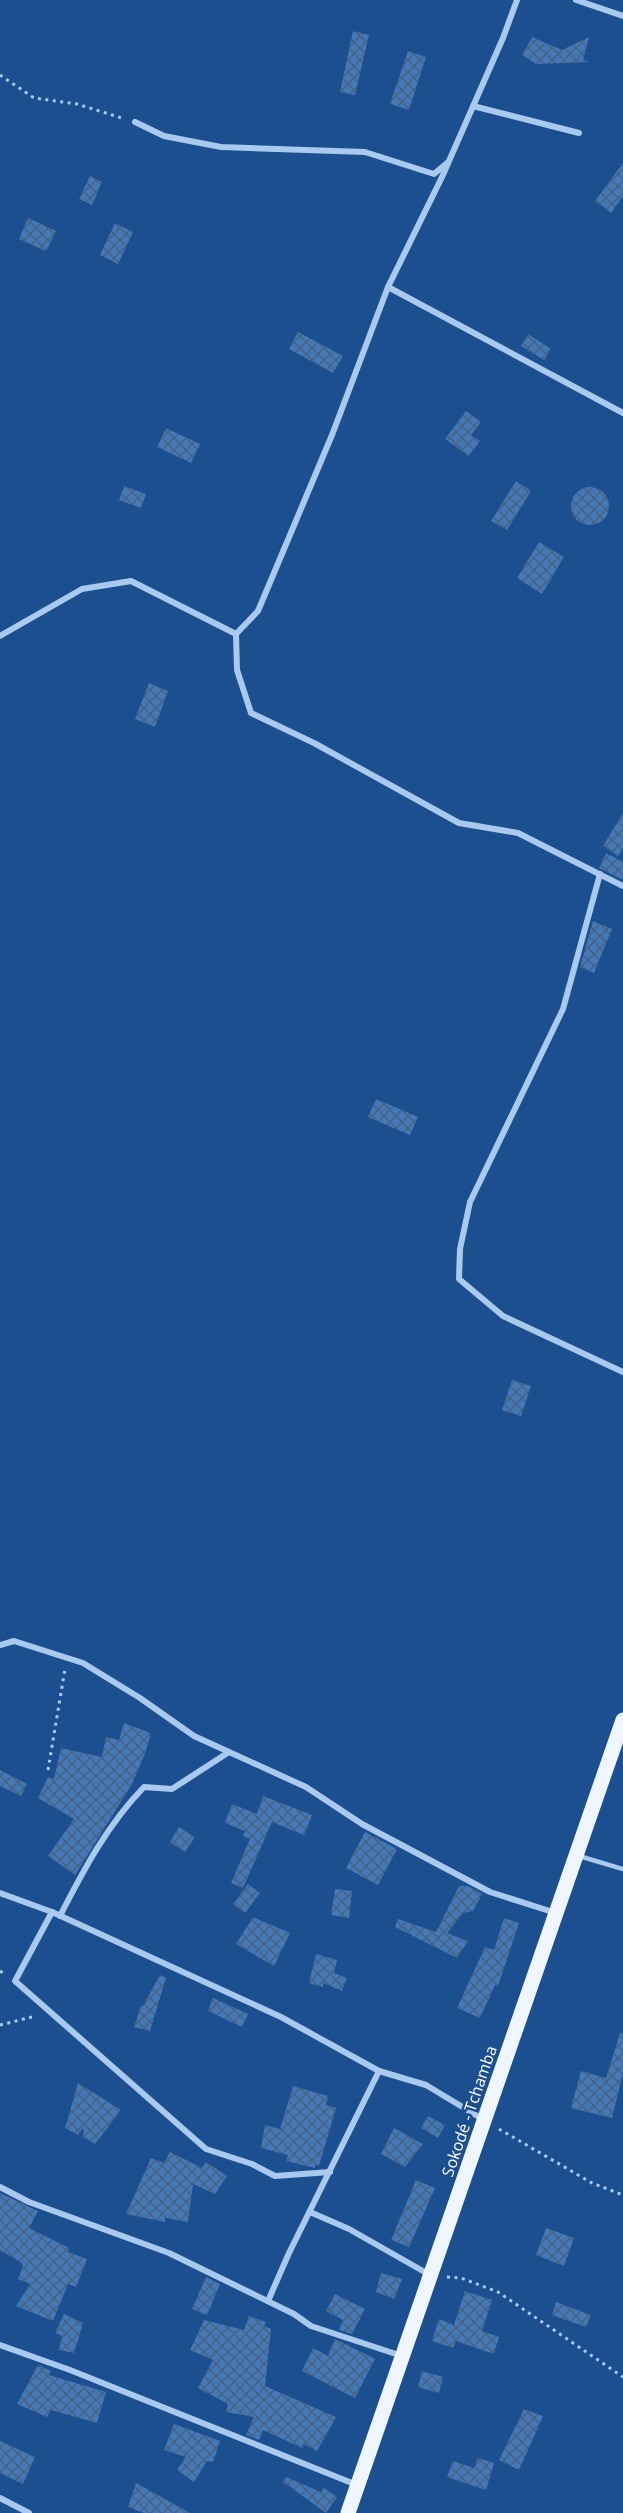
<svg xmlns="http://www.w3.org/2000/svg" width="623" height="2513" font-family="'Open Sans',sans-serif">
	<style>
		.building { fill: url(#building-cross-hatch) }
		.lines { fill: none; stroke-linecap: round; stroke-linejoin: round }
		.path { stroke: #a9c9ee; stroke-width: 3; stroke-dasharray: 3 4.5; stroke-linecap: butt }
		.lane { stroke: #a9c9ee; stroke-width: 4.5 }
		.street { stroke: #a9c9ee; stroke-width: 6 }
		.primary { stroke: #f0f6ff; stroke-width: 15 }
		.labels { text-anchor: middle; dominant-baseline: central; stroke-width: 5; stroke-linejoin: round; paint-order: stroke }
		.street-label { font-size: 16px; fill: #fff; stroke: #1b4f8f }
	</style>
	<defs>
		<pattern id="building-cross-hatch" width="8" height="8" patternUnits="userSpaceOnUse" patternTransform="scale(1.5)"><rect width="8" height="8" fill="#4478b7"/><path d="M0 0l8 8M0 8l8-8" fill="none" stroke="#486282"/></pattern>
	</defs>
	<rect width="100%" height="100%" fill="#1b4f8f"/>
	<g class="building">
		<polygon points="353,31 369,35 355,95 340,92"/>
		<polygon points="532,37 562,50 589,37 583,60 590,62 536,64 522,55"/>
		<polygon points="408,51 426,57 409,110 390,104"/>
		<polygon points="623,163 623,196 611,213 595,201"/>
		<polygon points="90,176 102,182 92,205 79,199"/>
		<polygon points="28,218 56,231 46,251 19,239"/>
		<polygon points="115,223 133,232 118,264 100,255"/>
		<polygon points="298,332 343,356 333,373 289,349"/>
		<polygon points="528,334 551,349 544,360 521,346"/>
		<polygon points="466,411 481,422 471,435 480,441 469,456 445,439"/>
		<polygon points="166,428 200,444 191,463 157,447"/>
		<polygon points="516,481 531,491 507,530 491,521"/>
		<polygon points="124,486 146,494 141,508 119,500"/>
		<circle cx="590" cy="506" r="19"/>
		<polygon points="539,542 564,557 542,594 517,578"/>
		<polygon points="149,683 168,691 155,727 135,719"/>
		<polygon points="623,813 623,848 618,856 603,846"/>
		<polygon points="606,853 623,862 623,880 599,868"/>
		<polygon points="593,921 612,929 594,973 580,967"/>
		<polygon points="376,1099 418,1117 410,1135 368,1117"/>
		<polygon points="512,1380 531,1386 521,1416 502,1410"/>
		<polygon points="124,1723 151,1733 146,1751 132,1784 75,1875 48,1856 74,1819 38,1798 48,1777 54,1779 61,1748 102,1757 106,1737 119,1740"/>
		<polygon points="0,1770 27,1784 21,1796 0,1786"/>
		<polygon points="263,1796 312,1815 304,1835 272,1822 243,1888 231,1883 250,1839 243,1836 245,1831 225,1823 232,1804 257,1814"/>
		<polygon points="179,1827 195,1837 185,1852 170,1842"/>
		<polygon points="365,1832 397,1849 378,1885 346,1868"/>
		<polygon points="248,1884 260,1893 245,1913 233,1904"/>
		<polygon points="459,1886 468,1886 482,1894 473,1911 463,1913 447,1933 468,1941 457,1958 395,1927 398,1919 436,1932"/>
		<polygon points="335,1889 352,1891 349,1918 331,1915"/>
		<polygon points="253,1917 290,1933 274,1966 236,1944"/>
		<polygon points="504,1918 519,1923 498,1986 495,1985 480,2018 457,2008 485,1947 494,1950"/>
		<polygon points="316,1954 337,1960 334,1973 347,1978 342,1991 323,1983 323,1987 309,1983"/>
		<polygon points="160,1975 166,1978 150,2031 134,2027 141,2006 143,2006"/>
		<polygon points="213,1998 248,2014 242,2027 208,2011"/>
		<polygon points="620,2033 623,2034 623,2073 612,2118 571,2108 581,2071 606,2078"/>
		<polygon points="78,2083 121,2110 95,2144 83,2137 84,2130 82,2129 78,2135 65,2128"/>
		<polygon points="293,2086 328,2096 326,2105 336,2108 319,2166 315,2165 315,2168 286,2161 288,2155 261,2148 265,2125 280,2129"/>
		<polygon points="428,2116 445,2125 438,2138 421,2128"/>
		<polygon points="394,2128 423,2144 405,2167 381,2154"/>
		<polygon points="170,2152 202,2168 206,2162 227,2176 215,2194 193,2184 188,2222 165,2218 165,2222 126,2214 151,2158 164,2163"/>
		<polygon points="416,2180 435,2188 409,2247 391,2240"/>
		<polygon points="0,2193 38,2211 29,2228 69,2248 68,2252 87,2259 76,2287 68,2284 53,2321 16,2306 30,2284 18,2279 23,2264 0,2250"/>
		<polygon points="546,2228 574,2238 564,2266 536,2255"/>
		<polygon points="381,2273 402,2279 394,2299 376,2292"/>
		<polygon points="206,2277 220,2284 207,2315 192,2309"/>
		<polygon points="465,2291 492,2300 482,2331 499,2337 494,2354 456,2341 453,2348 432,2341 439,2319 454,2325"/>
		<polygon points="335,2294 365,2309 352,2334 339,2330 343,2320 326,2311"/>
		<polygon points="556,2302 591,2315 586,2327 552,2315"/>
		<polygon points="64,2314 83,2323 74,2353 59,2350 62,2336 55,2333"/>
		<polygon points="249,2316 266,2322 264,2326 271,2329 265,2386 336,2417 317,2451 304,2444 302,2448 263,2430 259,2440 246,2435 254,2417 226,2412 228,2404 198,2388 213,2360 190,2350 204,2320 244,2330"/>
		<polygon points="335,2339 375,2359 355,2398 302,2371 313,2348 328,2356"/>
		<polygon points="38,2365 51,2371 49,2375 106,2392 97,2423 51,2410 47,2417 17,2404"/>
		<polygon points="422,2371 443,2377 439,2393 418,2387"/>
		<polygon points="524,2409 543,2416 519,2470 499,2460"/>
		<polygon points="174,2424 220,2441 213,2462 207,2461 194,2482 177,2470 186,2457 164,2450"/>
		<polygon points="0,2441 35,2457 23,2484 0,2473"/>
		<polygon points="478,2458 494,2463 486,2490 447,2477 453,2461 474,2468"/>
		<polygon points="286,2477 321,2492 324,2488 337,2497 326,2513 283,2482"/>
		<polygon points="136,2483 190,2513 144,2513 128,2507"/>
	</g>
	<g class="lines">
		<g class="path">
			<polyline points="0,75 34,98 77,104 125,119"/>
			<polyline points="48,1770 65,1669"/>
			<polyline points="0,1971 6,1975"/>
			<polyline points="0,2025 36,2016"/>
			<polyline points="499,2129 592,2183 623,2195"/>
			<polyline points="447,2277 461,2278 498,2292 623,2377"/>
		</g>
		<polyline class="lane" points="579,1856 623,1869"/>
		<g class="street">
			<polyline points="517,0 503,38 442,177 388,287 332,435 258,611 236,634 237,670 251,713 314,743 459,823 518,833 623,886"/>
			<polyline points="576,0 623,16"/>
			<polyline points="473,106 579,133"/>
			<polyline points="135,122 164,136 221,147 365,152 434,174 447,163"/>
			<polyline points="388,287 623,413"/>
			<polyline points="0,636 82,589 131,581 236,634"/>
			<polyline points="600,874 563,1009 470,1202 460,1249 459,1279 503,1316 623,1372"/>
			<polyline points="0,1645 14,1641 83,1663 140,1698 194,1736 306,1787 362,1824 490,1892 556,1913"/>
			<polyline points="0,1893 52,1912 281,2017 379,2071 426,2085 484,2120"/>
			<polyline points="52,1912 15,1981 206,2149 252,2164 275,2176 330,2172"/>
			<path d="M60,1916C84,1869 108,1824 144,1787L172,1789L229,1752"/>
			<polyline points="0,2187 29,2202 169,2253 294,2314 311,2326 402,2356"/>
			<polyline points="310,2212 349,2229 430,2275"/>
			<polyline points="268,2301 289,2253 379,2071"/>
			<polyline points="0,2345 70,2370 357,2485"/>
			<polyline points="0,2498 29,2513"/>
		</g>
		<polyline class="primary" points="348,2513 623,1720"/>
	</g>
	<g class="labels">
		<g class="street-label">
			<text transform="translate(469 2111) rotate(-71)">Sokodé - Tchamba</text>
		</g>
	</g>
</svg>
